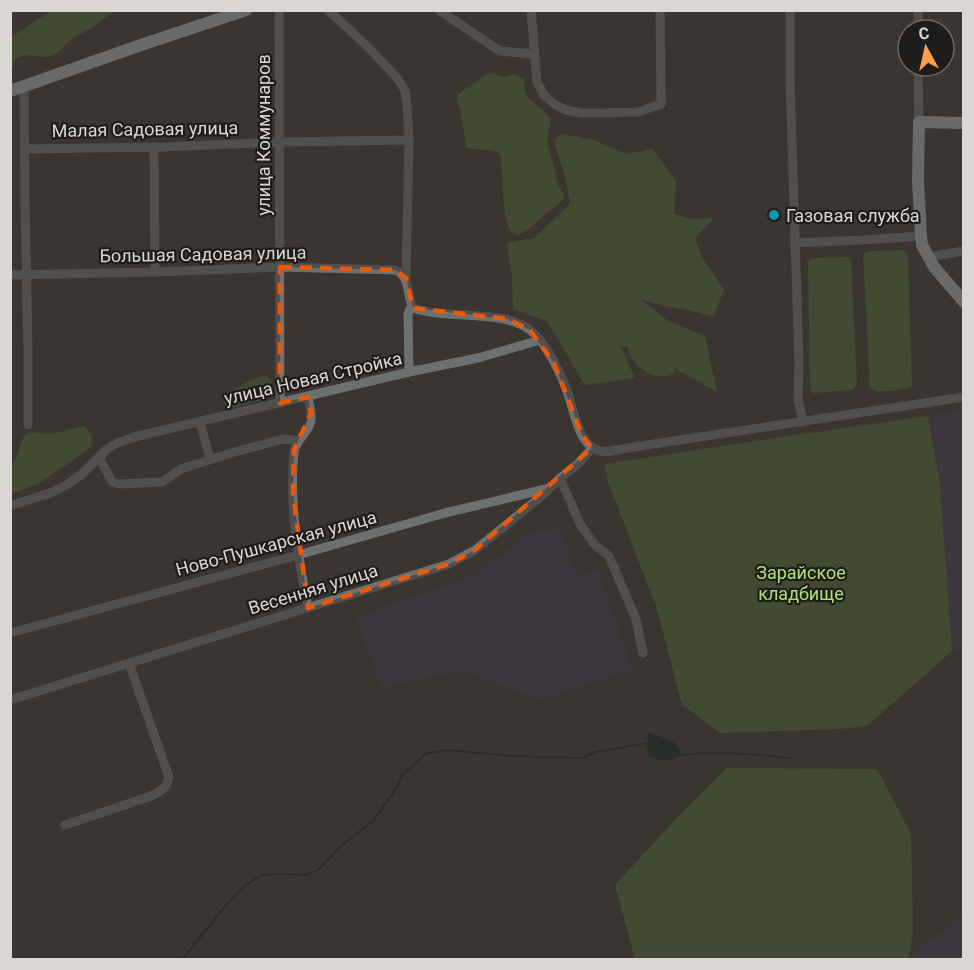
<svg xmlns="http://www.w3.org/2000/svg" width="974" height="970" font-family="Roboto,sans-serif">
	<style>
		.industrial { fill: #403b4c }
		.green { fill: #4d6733 }
		.water { fill: #122427 }
		.lines { fill: none; stroke-linecap: round; stroke-linejoin: round }
		.stream { stroke: #122427; stroke-width: 2 }
		.minor { stroke: #6c7071; stroke-width: 9 }
		.major { stroke: #a1a8ab; stroke-width: 12 }
		.marked { fill: none; stroke: #e8590c; stroke-width: 4.5; stroke-dasharray: 12 8; stroke-linejoin: round }
		.culture-dot { fill: #0f9aa8; stroke: #1f1d1b; stroke-width: 2 }
		.labels { text-anchor: middle; dominant-baseline: central; stroke-width: 4.5; stroke-linejoin: round; paint-order: stroke }
		.street-label { font-size: 18px; fill: #d9d6d3; stroke: #1f1d1b }
		.poi-label { font-size: 18px; fill: #d9d6d3; stroke: #1f1d1b; text-anchor: start }
		.park-label { font-size: 18px; fill: #abe273; stroke: #1f1d1b }
	</style>
	<rect width="100%" height="100%" fill="#3a3531"/>
	<g class="industrial">
		<polygon points="963,409 963,650 952,651 940,485 928,416"/>
		<polygon points="559,528 577,576 598,569 632,670 542,700 464,672 419,679 382,688 356,617 478,574 526,534 532,531 553,530"/>
		<polygon points="963,914 963,959 915,959 912,955"/>
	</g>
	<g class="green">
		<polygon points="53,10 114,11 91,28 70,40 58,52 52,56 43,57 28,55 16,58 11,72 11,37"/>
		<path d="M492,73L503,77L515,74L524,79L525,91L528,98L549,116L551,120L547,140L558,184L563,193L564,198C559,205 552,208 546,213C540,218 535,224 529,229C524,232 517,238 512,232C500,220 505,171 500,153C489,148 477,151 466,147L461,112L457,101V95L486,74Z"/>
		<path d="M561,134L594,140L626,154L653,149L676,182L674,214L692,219L714,218L695,238L701,256L724,289L714,316L666,306L640,299L668,321L705,336L717,392L674,368L675,373C659,383 638,370 630,355C628,352 628,349 627,346L621,347L635,378L585,385L547,321L513,309L512,275L507,243L534,238L570,204L566,180L554,141Z"/>
		<path d="M904,250L908,256L912,385C905,392 877,393 870,388L863,254L869,251Z"/>
		<polygon points="848,257 851,261 857,384 852,390 813,393 810,390 808,262 812,258"/>
		<polygon points="266,375 271,381 272,393 266,399 232,408 225,404 223,399 225,394 256,378"/>
		<polygon points="928,416 940,485 952,651 867,726 839,729 720,733 682,704 656,606 608,482 605,464 762,440"/>
		<polygon points="84,426 92,436 91,446 76,458 38,484 11,494 11,470 24,436 29,432 51,434"/>
		<polygon points="727,768 877,769 911,834 913,929 909,959 635,959 615,885 676,819"/>
	</g>
	<path class="water" d="M648,733C661,737 679,739 680,755C670,764 658,761 647,755Z"/>
	<g class="lines">
		<g class="stream">
			<path d="M680,755C717,751 753,754 790,758"/>
			<polyline points="182,960 227,904 243,887 260,876 278,874 306,875 318,870 343,844 373,821 398,786 402,775 427,753 447,750 514,756 581,758 596,752 647,743"/>
		</g>
		<g class="minor">
			<polyline points="279,10 280,403"/>
			<polyline points="328,10 368,47 397,78 405,91 407,104 409,140 406,278"/>
			<polyline points="439,10 500,51 534,54"/>
			<polyline points="531,10 537,82 544,95 554,104 566,110 582,113 602,113 638,112 661,104 660,10"/>
			<polyline points="790,10 790,79 799,365 798,400 803,421"/>
			<polyline points="918,10 918,30"/>
			<polyline points="918,66 919,122"/>
			<polyline points="24,87 25,205 28,348 28,425"/>
			<polyline points="154,147 155,272"/>
			<polyline points="25,149 163,147 279,142 409,140"/>
			<polyline points="795,243 864,240 921,236"/>
			<polyline points="928,257 964,251"/>
			<path d="M10,275L155,272L280,267L395,270C411,277 406,294 413,308C447,320 504,309 530,330C547,344 558,368 566,388C573,405 577,441 595,449C604,454 617,450 627,448L964,397"/>
			<polyline points="409,372 408,314 410,309 413,308"/>
			<polyline points="200,422 210,459"/>
			<polyline points="99,457 112,482 119,484 162,482 181,469 234,452 284,439 293,440 297,443"/>
			<polyline points="560,478 580,524 595,545 609,556 636,619 643,653"/>
			<polyline points="10,506 53,492 68,484 82,474 107,449 117,443 134,437 409,372 478,358 540,340"/>
			<path d="M308,608C298,557 289,504 294,452C296,439 309,433 311,420C312,413 309,404 308,397"/>
			<polyline points="10,633 298,555 445,513 550,488"/>
			<polyline points="10,700 449,564 475,550 543,495 560,478 578,464 592,448"/>
			<path d="M65,825L148,797C158,793 167,789 169,777L129,663"/>
		</g>
		<g class="major">
			<polyline points="10,91 141,45 246,10"/>
			<polyline points="964,123 919,122 918,181 921,236 922,245 934,267 964,302"/>
		</g>
	</g>
	<path d="M0 0H974V970H0ZM280,267L395,270L406,278L413,308L508,319L530,330L554,363L582,435L592,448L475,550L449,564L308,608L293,493L294,450L311,413L308,397L280,403Z" fill="#3a3531" fill-opacity=".55" fill-rule="evenodd"/>
	<path class="marked" d="M280,267L395,270L406,278L413,308L508,319L530,330L554,363L582,435L592,448L475,550L449,564L308,608L293,493L294,450L311,413L308,397L280,403Z"/>
	<circle class="culture-dot" cx="774" cy="215" r="6"/>
	<g class="labels">
		<g class="street-label">
			<text transform="translate(145 129) rotate(-1)">Малая Садовая улица</text>
			<text transform="translate(263 135) rotate(-90)">улица Коммунаров</text>
			<text transform="translate(203 254) rotate(-1)">Большая Садовая улица</text>
			<text transform="translate(313 378) rotate(-13)">улица Новая Стройка</text>
			<text transform="translate(276 543) rotate(-15)">Ново-Пушкарская улица</text>
			<text transform="translate(313 589) rotate(-17)">Весенняя улица</text>
		</g>
		<g class="poi-label">
			<text x="786" y="215">Газовая служба</text>
		</g>
		<g class="park-label">
			<text x="801" y="572">Зарайское<tspan x="801" dy="21">кладбище</tspan></text>
		</g>
	</g>
	<rect width="974" height="970" fill="none" stroke="#d9d6d3" stroke-width="24"/>
	<g transform="translate(926 48) rotate(352)"><circle r="28" fill="#1f1d1b" stroke="#696765" stroke-width="1.5"/>
	<path d="M0-4.5L10 22L0 15L-10 22Z" fill="#fc9d53"/>
	<text y="-9" font-size="16" font-weight="bold" text-anchor="middle" fill="#d9d6d3">С</text>
	</g>
</svg>
